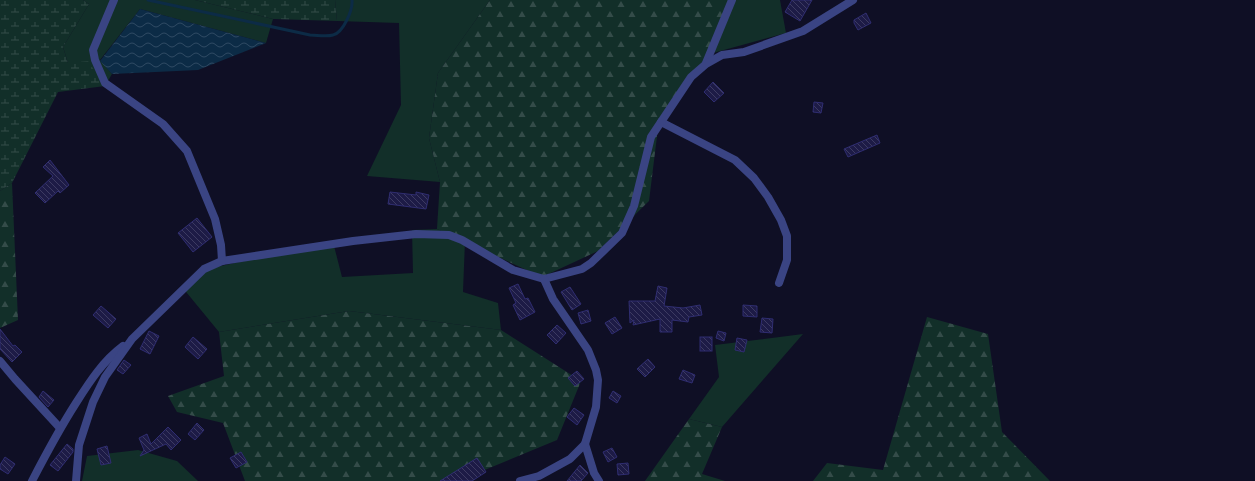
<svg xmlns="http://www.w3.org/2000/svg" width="1255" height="481" font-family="'Noto Sans',sans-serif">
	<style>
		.grass { fill: #122f29 }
		.forest { fill: url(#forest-firs) }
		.wetland { fill: url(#wetland-marsh) }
		.water { fill: url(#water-waves) }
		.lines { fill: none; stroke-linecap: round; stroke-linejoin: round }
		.stream { stroke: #0c2b46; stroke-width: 3 }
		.building { fill: url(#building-back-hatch); stroke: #2f2d71 }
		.minor { stroke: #3a4483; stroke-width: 8 }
	</style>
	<defs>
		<pattern id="forest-firs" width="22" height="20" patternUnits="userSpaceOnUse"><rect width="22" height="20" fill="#122f29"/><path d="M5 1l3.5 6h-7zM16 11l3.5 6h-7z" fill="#344c49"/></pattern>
		<pattern id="wetland-marsh" width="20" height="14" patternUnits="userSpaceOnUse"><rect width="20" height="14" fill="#122f29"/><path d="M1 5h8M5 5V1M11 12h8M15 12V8" fill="none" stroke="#344c49"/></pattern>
		<pattern id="water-waves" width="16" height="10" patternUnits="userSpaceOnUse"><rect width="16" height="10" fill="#0c2b46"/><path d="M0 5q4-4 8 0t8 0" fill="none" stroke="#2e4962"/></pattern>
		<pattern id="building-back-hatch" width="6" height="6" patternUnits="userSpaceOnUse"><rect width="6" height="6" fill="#1d1b46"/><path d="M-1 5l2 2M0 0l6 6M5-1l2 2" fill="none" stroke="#3d3b62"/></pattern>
	</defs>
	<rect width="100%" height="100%" fill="#0f0f25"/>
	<g class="grass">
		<polygon points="83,0 195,0 273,19 266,43 140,9 100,60 112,74 105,86 68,63 63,47 89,4"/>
		<polygon points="335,0 490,0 438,73 429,138 440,182 367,176 401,105 399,23 337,21"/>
		<polygon points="733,0 780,0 786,33 713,53"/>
		<polygon points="437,229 465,241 463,292 498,303 501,330 349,311 219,332 182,287 202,270 333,242 342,277 413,273 412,230"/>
		<polygon points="803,334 722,427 689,419 719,377 715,345"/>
		<polygon points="138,450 177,461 198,481 82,481 87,456"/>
	</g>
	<g class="forest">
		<polygon points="490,0 733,0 713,53 659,120 649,201 598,251 542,277 437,229 440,182 429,138 438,73"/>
		<polygon points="12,183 18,320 0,328 0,191"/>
		<polygon points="349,311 501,330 581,381 557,440 458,481 245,481 223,423 177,412 168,396 224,376 219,332"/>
		<polygon points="927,317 988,334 1002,432 1050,481 813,481 827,463 883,470"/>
		<polygon points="689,419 722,427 702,474 725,481 645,481"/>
	</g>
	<g class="wetland">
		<polygon points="0,0 83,0 89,4 63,47 68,63 88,61 105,86 58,92 12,183 0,191"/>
		<polygon points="195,0 335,0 337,21 273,19"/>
	</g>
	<polygon class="water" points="140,9 266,43 198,70 112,74 100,61"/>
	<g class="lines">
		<path class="stream" d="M148,0L310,35C317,35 326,37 333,35C343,33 353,10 352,0"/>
	</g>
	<g class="building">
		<polygon points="792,0 812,0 800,21 785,12"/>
		<polygon points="866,13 871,23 858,30 854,23 854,20"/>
		<polygon points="713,82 724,93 714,102 704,92"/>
		<polygon points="814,102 823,103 821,113 813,112"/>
		<polygon points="877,135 880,143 848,157 844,149"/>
		<polygon points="50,160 69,185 60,193 58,191 45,203 35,193 53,176 43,167"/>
		<polygon points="390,192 416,195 416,192 429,195 426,209 388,204"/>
		<polygon points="197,218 212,237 193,252 178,233"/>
		<polygon points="518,284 525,299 528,298 535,312 520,320 513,305 516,303 509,288"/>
		<polygon points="658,286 667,288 664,306 683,308 700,305 702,315 689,317 688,322 672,320 672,332 660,332 660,319 633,325 634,320 630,323 629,301 655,301"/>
		<polygon points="570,287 581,304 572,310 561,292"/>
		<polygon points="743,305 757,306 757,317 743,316"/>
		<polygon points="101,306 116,319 108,328 93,315"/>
		<polygon points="588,310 591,321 581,324 578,313"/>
		<polygon points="615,317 622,328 612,334 605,323"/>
		<polygon points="762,318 773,319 772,333 760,332"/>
		<polygon points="557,325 566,333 556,344 547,335"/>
		<polygon points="0,329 13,346 15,345 22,352 12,362 0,349"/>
		<polygon points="149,331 159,336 150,354 140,349"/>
		<polygon points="718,331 726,333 724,341 716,338"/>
		<polygon points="193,337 207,349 198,359 185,347"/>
		<rect x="700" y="337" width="12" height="14"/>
		<polygon points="737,338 747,340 744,352 735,350"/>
		<polygon points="648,359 655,367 645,377 637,369"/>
		<polygon points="124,360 131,365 123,374 117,370"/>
		<polygon points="683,370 695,375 692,383 679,379"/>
		<polygon points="577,371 584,379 575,386 568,378"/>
		<polygon points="43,391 54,400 48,407 39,397"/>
		<polygon points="613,391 621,396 617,403 609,398"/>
		<polygon points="574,408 584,415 577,425 567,417"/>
		<polygon points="197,423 204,430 195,440 188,434"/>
		<polygon points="168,427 181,440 171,450 166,444 140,456 144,450 139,438 147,434 151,444"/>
		<polygon points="67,444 73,449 73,452 58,471 50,465"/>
		<polygon points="107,446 111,463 101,465 97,449"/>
		<polygon points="612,448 617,457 608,462 603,452"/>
		<polygon points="241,452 247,462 236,468 230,458"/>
		<polygon points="5,457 15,464 8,474 0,469 0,465"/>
		<polygon points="477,458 486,472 472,481 440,481"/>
		<polygon points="628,463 629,474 618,475 617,464"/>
		<polygon points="580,465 588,473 581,481 567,481"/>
	</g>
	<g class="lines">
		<g class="minor">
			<polyline points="114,0 93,50 95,60 105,83 163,124 187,151 215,219 221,245 222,261"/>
			<polyline points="706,63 732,0"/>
			<polyline points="661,122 735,160 754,178 768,197 781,220 787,236 787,260 779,283"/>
			<polyline points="0,361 15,379 60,428"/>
			<polyline points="585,444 594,473 599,481"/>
			<path d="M32,481C46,454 60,428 76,403C90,381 103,361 123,346"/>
			<polyline points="76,481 79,445 93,402 105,377 132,339 204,269 222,261 353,241 416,234 449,235 462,240 513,270 544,279 582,269 591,263 622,233 634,206 651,137 691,77 706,64 722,55 744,52 803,31 853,0"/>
			<polyline points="520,481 539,476 570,459 585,444 596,407 598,380 596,370 588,350 553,299 544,279"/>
		</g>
	</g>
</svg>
